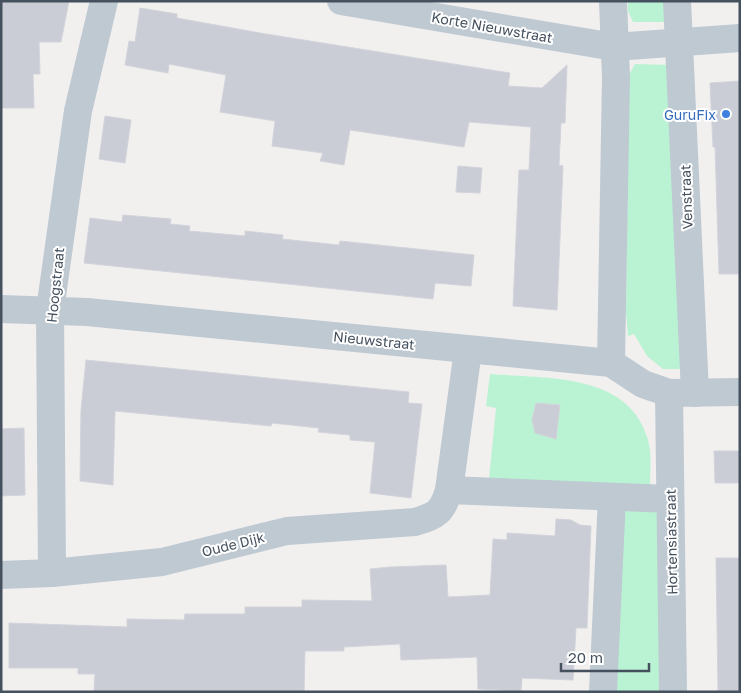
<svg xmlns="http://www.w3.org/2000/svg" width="741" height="693" font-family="'Golos Text',sans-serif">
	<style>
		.green { fill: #baf3d3 }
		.building { fill: #cacdd5; stroke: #d2d4db }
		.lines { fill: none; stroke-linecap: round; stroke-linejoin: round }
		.minor { stroke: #bec9d2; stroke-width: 28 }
		.shop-dot { fill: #3f7fe0; stroke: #fff; stroke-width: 2 }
		.labels { text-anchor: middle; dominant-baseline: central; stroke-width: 4; stroke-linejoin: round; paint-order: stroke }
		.street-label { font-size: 14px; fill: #45515e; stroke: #fff }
		.shop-label { font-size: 14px; fill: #366cbe; stroke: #fff; text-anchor: end }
	</style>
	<rect width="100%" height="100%" fill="#f2efef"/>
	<g class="green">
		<polygon points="628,1 672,1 672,22 633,22 628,11"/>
		<polygon points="635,64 672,65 684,369 663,369 647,356 634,334 628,336 626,312 629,75"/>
		<path d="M490,374C547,379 629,372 648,440C652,454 650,471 650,486L489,479L496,408L486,406Z"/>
		<polygon points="623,510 657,511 662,692 615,692"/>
	</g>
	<g class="building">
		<polygon points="1,1 69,1 61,42 39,42 40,74 33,74 34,108 1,108"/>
		<polygon points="140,8 177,14 177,18 260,33 510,73 508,86 542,88 567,65 565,123 561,123 559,165 563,166 557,310 513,306 519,170 529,170 531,127 469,122 464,147 350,130 344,165 320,161 323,153 272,146 275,121 220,112 226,75 169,64 168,73 125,65 129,41 135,42"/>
		<polygon points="740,81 740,274 719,274 715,147 713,147 710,83"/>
		<polygon points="105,116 131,120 125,163 99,159"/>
		<polygon points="458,166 482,168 480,193 456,192"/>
		<polygon points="123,215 171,219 170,224 190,226 189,231 245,236 245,231 283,235 282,239 310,242 339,245 340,241 474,255 471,286 435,283 433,299 84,263 90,218 122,222"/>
		<polygon points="86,360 409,392 408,403 422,404 411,498 370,493 375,442 350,440 350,435 318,432 319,428 272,423 271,426 115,411 113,485 80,481 81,410"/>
		<polygon points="536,403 560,405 556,439 535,433 532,420"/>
		<polygon points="24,428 25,495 1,496 1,429"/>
		<polygon points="714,451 740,451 740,483 715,483"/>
		<polygon points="556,519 571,520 580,525 591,526 587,628 576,628 573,680 522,678 521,691 478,689 477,657 401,660 400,644 344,647 344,651 305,651 304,692 94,692 95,674 78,674 78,668 9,668 9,623 127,627 127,619 184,620 185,614 245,614 245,607 302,607 302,600 372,601 370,569 390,567 446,565 448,597 490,595 493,539 507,540 507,533 555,536"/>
		<polygon points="716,558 740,558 740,692 718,692"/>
	</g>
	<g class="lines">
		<g class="minor">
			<polyline points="341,1 614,47 740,38"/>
			<polyline points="677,1 695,393"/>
			<polyline points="1,309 87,312 611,363 643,384 669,393 740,392"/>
			<polyline points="611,363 616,77 613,1"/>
			<polyline points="669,393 673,692"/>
			<polyline points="449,490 670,499"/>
			<polyline points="52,573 50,310 78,111 104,1"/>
			<path d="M1,575L52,573L162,562L287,531L415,522C437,515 442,513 449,490L468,350"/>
			<polyline points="603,692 612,497"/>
		</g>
	</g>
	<circle class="shop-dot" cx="726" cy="114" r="5"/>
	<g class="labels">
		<g class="street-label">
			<text transform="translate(492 27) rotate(10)">Korte Nieuwstraat</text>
			<text transform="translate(686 197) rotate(-92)">Venstraat</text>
			<text transform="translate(55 285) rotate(-84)">Hoogstraat</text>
			<text transform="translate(374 340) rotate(6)">Nieuwstraat</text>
			<text transform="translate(671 542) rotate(-91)">Hortensiastraat</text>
			<text transform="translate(233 544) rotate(-14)">Oude Dijk</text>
		</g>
		<g class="shop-label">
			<text x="716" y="114">GuruFix</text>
		</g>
	</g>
	<rect width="741" height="693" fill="none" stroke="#45515e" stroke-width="5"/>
	<path d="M561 663v8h88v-8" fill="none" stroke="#45515e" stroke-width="2.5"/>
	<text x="568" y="663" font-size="15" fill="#45515e" stroke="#ffffff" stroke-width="4" paint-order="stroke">20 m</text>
</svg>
